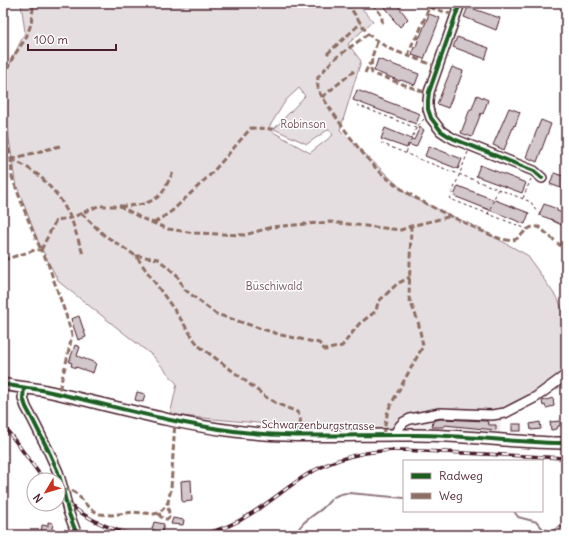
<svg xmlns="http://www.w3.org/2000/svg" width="569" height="538" font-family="Delius,sans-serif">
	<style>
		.built { fill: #f2eeef }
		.green { fill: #e5dee0; stroke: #987e86; fill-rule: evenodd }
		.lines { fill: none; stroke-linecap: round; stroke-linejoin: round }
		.stream { stroke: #91787e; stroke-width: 2 }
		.building { fill: #d2c7cb; stroke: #4a1f2b }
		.minor-casing { stroke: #4a1f2b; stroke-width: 12 }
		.major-casing { stroke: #4a1f2b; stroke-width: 14 }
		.path { stroke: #4a1f2b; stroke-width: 1; stroke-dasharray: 3 3; stroke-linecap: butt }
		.minor { stroke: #fff; stroke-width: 9 }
		.major { stroke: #fff; stroke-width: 11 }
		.rail-casing { stroke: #4a1f2b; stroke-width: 3.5 }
		.rail { stroke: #fff; stroke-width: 2; stroke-dasharray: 6; stroke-linecap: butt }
		.quiet { stroke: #8d6e63; stroke-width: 3; stroke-dasharray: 6 3; stroke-linecap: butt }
		.cycleway-casing { stroke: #fff; stroke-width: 6 }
		.cycleway { stroke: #1b5e20; stroke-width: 4 }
		.labels { text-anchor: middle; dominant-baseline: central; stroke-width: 3; stroke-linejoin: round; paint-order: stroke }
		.park-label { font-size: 11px; fill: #714f58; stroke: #fff }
		.street-label { font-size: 11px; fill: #4a1f2b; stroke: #fff }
	</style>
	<rect width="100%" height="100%" fill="#fff"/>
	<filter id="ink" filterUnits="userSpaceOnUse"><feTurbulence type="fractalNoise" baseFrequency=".025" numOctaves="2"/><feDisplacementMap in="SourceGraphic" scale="8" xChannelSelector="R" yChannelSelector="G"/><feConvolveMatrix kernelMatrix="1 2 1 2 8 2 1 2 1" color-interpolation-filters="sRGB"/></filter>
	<g filter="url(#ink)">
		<g class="built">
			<polygon points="502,411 500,434 433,429 401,429 411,422 440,414"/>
			<polygon points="3,422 15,436 47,480 41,480 38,476 11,439 3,429"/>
			<polygon points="385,448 410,448 566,456 566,461 402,452 378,453 362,455 338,462 316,472 303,480 254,515 230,528 208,535 185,535 211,530 236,520 252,511 301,476 314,468 328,461 353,453 369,450"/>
			<polygon points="58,492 78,509 100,521 123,530 149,535 125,535 99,525 76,512 62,502 58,498"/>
		</g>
		<path class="green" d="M21,3H357L373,21L348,44L361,61L340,130L409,196L476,227L527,255L559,301L566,320V370L546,388L502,411L451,410L394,428L334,430L170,415L177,384L153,356L59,282L39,244L15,181L8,130L3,112V79L25,32ZM299,88L305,96L274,129L307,144L329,129L333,135L310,153L268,129L286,100Z"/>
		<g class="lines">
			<g class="stream">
				<polyline points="514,511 518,517 537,522 543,529 551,532 559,527 566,528"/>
				<path d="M296,535C299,522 316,515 325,506C328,503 331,499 334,497C339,494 344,493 349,493L404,498"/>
			</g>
		</g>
		<g class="building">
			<polygon points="385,3 396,3 408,19 400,27 393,19 394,18 383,5"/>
			<polygon points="468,7 500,18 496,30 464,17"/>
			<polygon points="429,14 440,18 424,59 412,55 414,47 416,47 419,37 420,37"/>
			<polygon points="457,37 489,48 485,59 453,47"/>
			<polygon points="378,59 419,74 415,85 401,80 400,81 374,71"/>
			<polygon points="452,67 463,71 458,85 457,85 448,108 437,104"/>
			<polygon points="357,90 420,114 416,124 353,100"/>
			<polygon points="477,95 488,100 483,114 481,113 472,137 461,133 470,109 472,109"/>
			<polygon points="509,108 520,112 515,126 514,125 504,150 493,145"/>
			<polygon points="541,120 551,124 537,162 526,157"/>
			<polygon points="420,127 424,130 416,147 408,144 407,148 381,139 385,128 414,140"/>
			<polygon points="429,146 462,159 458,169 425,156"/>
			<polygon points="480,165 526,183 522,193 476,176"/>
			<polygon points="554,173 566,177 566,190 550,184"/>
			<polygon points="458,186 529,213 525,224 454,196"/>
			<polygon points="544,204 557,209 557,211 566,214 566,227 553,221 553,220 539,215"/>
			<polygon points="79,316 86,337 78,340 71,319"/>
			<polygon points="75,345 80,347 77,356 96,363 93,373 76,367 76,368 71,366 72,363 69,362"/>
			<polygon points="137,392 145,394 143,402 135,400"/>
			<polygon points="553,398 554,406 546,408 545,405 543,406 542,401"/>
			<polygon points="440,419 487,421 487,422 488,422 489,425 496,425 496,430 444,425 444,427 432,427 433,421"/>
			<polygon points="560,421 560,426 558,426 557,429 551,430 550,422"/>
			<polygon points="540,422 541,429 531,430 530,424"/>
			<rect x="512" y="424" width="9" height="7"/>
			<polygon points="191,480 192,501 182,502 181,481"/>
			<polygon points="173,518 184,520 183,525 171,524"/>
			<polygon points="48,522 53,523 51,535 41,535 42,525 48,526"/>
			<polygon points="154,522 164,524 162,533 155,532 155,530 152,529"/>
		</g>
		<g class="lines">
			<g class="minor-casing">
				<g id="minor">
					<polyline points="460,3 429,92 428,101 428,109 431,118 441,131 447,135 454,139 534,171 542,178"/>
					<polyline points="24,388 23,398 26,407 34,422 49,452 58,472 63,489 68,511 77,535"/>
					<polyline points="395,434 400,426 404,422 410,419 440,413 492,415 505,413 536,397 566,375"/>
				</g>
			</g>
			<g class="major-casing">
				<path id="major" d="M3,384C16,387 29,388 42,390C106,404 169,423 234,431C294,439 355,434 415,435C466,435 516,443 566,443"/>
			</g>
			<g class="path">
				<polyline points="357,105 416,128"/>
				<polyline points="381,143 419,159 498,189 488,214"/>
				<polyline points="468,152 450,199 527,229 530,228"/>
				<polyline points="406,153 416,128 424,119"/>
				<polyline points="498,189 531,202 536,211"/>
				<polyline points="523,198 531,179"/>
			</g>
			<use href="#minor" class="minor"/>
			<use href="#major" class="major"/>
			<g class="rail-casing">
				<g id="rail">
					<polyline points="3,425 16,442 44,480"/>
					<path d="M58,495C80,515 106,529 135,535"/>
					<path d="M199,535C218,531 236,524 252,513C272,501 288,486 308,474C337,457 368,450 402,450L566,458"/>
				</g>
			</g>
			<use href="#rail" class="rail"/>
			<g class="quiet">
				<polyline points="347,3 368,34 374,39 390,49 433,65"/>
				<polyline points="374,3 373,4 382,16 382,21 383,23"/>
				<path d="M368,34L333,60L318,77C317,88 318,92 325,101C340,123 356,147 375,167C398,191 435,209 465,223C477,228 495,239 507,240C520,242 521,232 530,228C533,226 537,227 539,227L547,234L562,247"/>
				<polyline points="377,42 372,57 371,69 372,73 375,75 383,77 424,92"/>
				<polyline points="327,54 361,23"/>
				<path d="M408,56C410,49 413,40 418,35L429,7L451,14"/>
				<polyline points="365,73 369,64 371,65"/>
				<polyline points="3,78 13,57 26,38 31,24 33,9 30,3"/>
				<polyline points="322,97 354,71"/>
				<polyline points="3,113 6,137 11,159 12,177 27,217 41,250"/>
				<polyline points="11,159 25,166 41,177 59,197 71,218 83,254"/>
				<polyline points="11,159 60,146"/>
				<path d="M120,206C135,206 151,205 162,193C166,187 169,179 173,173"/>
				<path d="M81,213L104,235L136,256L180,318L193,338L199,346L234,372L267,398L278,404L297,412C303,419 300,428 297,436"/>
				<polyline points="154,223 172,211 211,174 251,128 274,129"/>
				<polyline points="41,250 56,220 71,218 98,206 120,206 141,218 168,229 195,233 245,235 272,227 330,222 401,230 411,226 452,216"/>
				<polyline points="136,256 139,256 158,259 177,275 184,289 216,314 281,335 319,343 325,350 342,346 359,324 376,311 378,302 397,284 410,277"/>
				<polyline points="3,260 35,250 41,250 47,261 66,315 72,335 67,359 58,394"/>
				<polyline points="383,435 388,410 423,346 418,321 409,298 411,226"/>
				<polyline points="63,489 74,492 78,495 90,509 100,514 112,515 133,512 154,514 159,513 164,508 168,502 171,489 175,420"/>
				<polyline points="159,513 160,516 164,519 168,519 169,517 168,502"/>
				<polyline points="66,535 73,525"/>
			</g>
			<g class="cycleway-casing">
				<g id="cycleway">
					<polyline points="460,3 429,92 428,101 428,109 431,118 441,131 447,135 454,139 534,171 542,178"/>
					<path d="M3,384C16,387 29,388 42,390C106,404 169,423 234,431C294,439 355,434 415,435C466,435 516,443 566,443"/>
					<polyline points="24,388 23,398 26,407 34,422 49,452 58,472 63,489 68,511 77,535"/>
				</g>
			</g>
			<use href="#cycleway" class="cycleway"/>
		</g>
	</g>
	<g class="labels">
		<g class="park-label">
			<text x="303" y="124">Robinson</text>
			<text x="274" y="286">Büschiwald</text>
		</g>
		<g class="street-label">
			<text transform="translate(318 425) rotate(1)">Schwarzenburgstrasse</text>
		</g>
	</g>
	<rect width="569" height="538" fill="none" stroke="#fff" stroke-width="16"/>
	<rect x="8" y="8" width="553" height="522" fill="none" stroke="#4a1f2b" stroke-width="1.5" filter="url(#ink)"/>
	<rect x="403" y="460" width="140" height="52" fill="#ffffff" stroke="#b7a5aa"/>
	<rect x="411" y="473" width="20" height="6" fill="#1b5e20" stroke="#b7a5aa"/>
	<text x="439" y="480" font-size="12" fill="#4a1f2b">Radweg</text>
	<rect x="411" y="493" width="20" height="6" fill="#8d6e63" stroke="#b7a5aa"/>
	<text x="439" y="500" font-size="12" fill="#4a1f2b">Weg</text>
	<g transform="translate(46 492) rotate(232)"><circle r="19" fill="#ffffff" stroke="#b7a5aa"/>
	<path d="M0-3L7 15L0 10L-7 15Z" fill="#c8321e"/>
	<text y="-6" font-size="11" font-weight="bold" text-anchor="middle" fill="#4a1f2b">N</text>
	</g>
	<path d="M28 44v6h88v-6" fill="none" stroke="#4a1f2b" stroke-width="2"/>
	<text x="34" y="44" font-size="12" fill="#4a1f2b" stroke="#ffffff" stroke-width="3" paint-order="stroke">100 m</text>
</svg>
